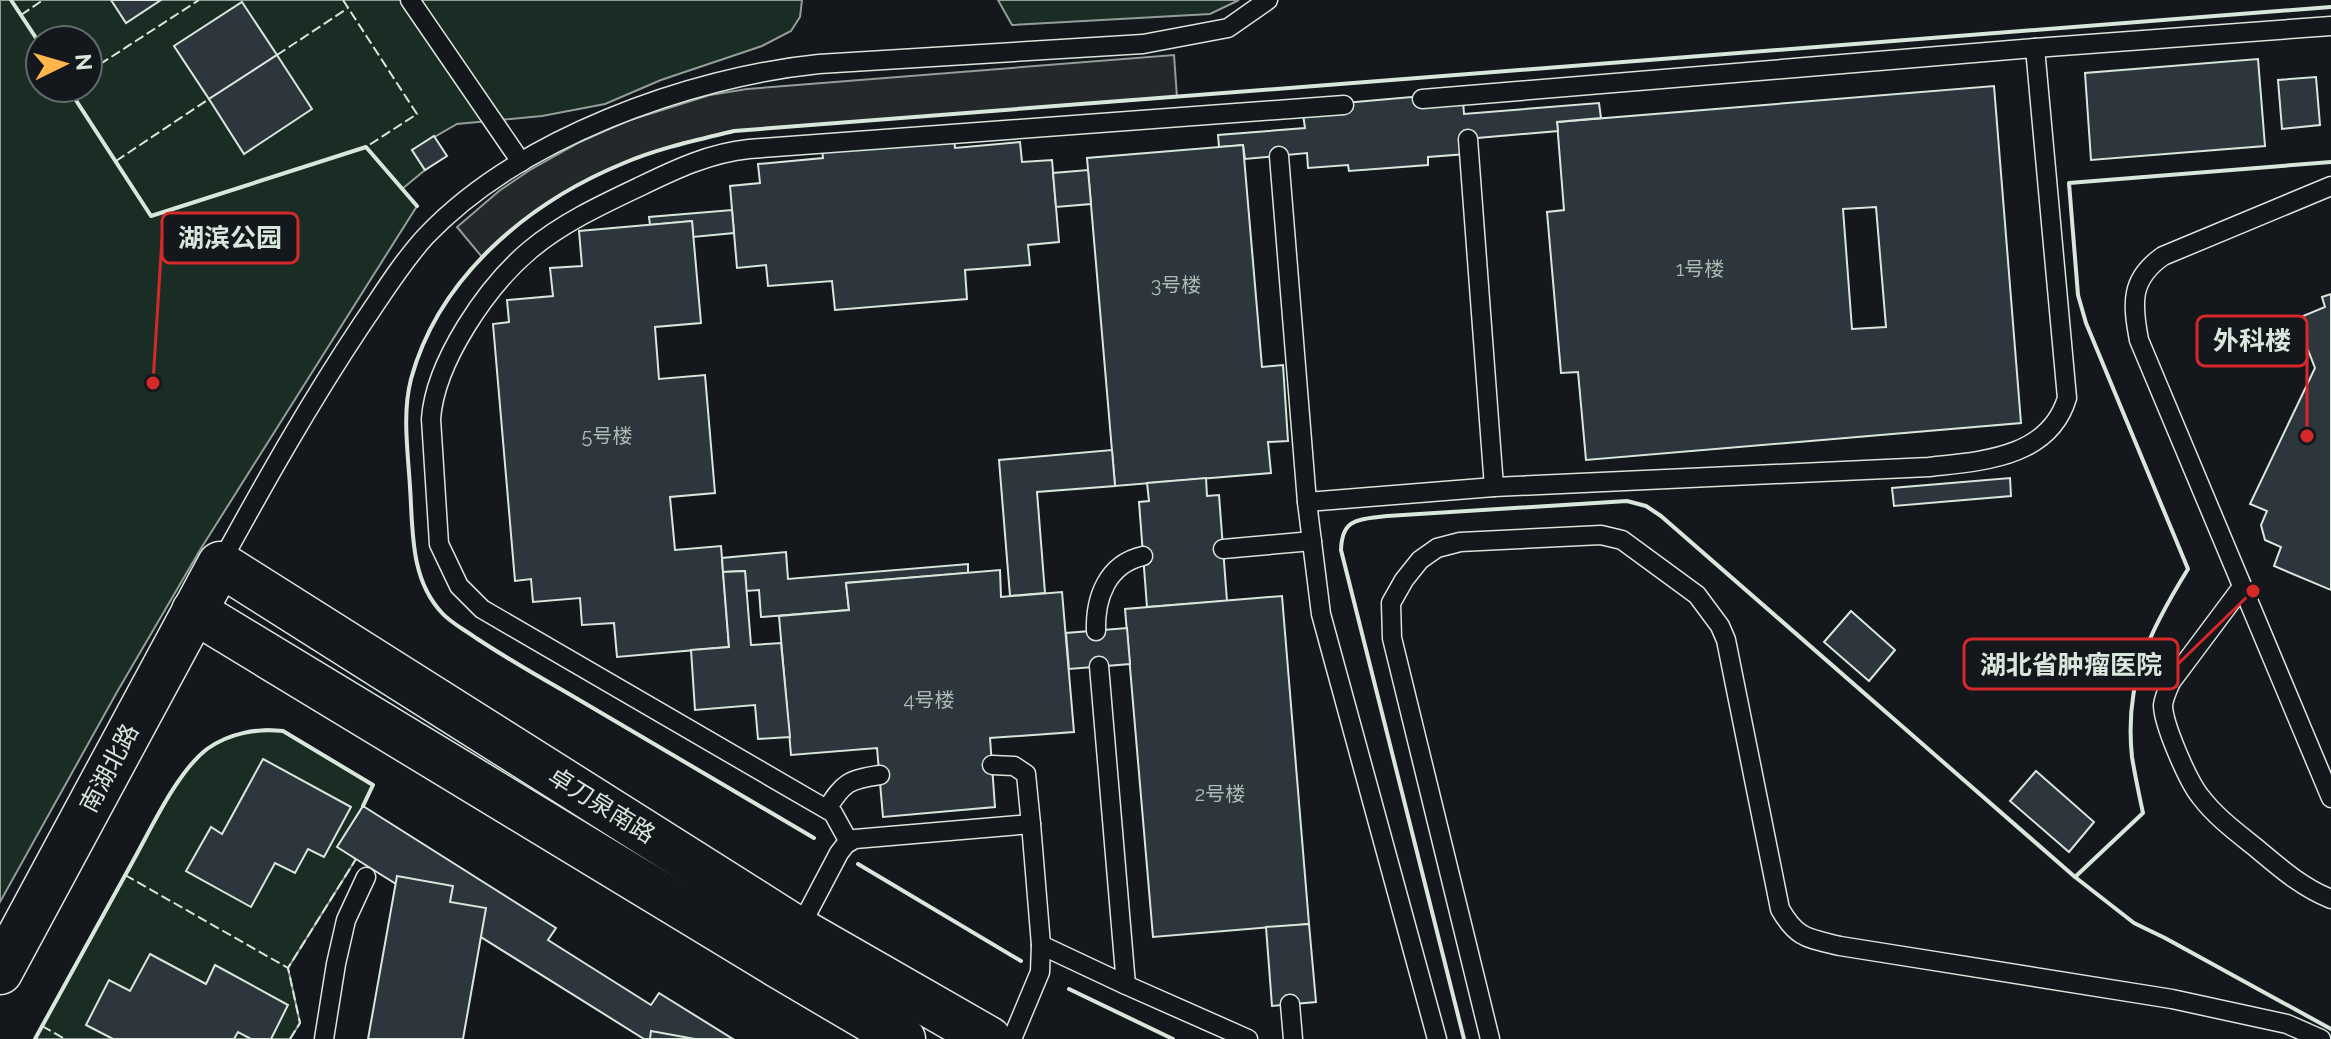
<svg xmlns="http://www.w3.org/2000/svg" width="2331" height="1039" font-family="Raleway,'Noto Sans SC',sans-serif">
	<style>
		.green { fill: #1a2d24; stroke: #939e99; stroke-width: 2; fill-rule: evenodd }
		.parking { fill: #24282b; stroke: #939e99; stroke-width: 2 }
		.building { fill: #2c363c; stroke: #d8e6dc; stroke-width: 2; fill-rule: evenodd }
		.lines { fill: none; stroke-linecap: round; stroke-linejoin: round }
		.lane-casing { stroke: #d8e6dc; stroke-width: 21 }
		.secondary-casing { stroke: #d8e6dc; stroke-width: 47 }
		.lane { stroke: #14181c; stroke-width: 18 }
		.secondary { stroke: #14181c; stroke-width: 44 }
		.fence { stroke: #d8e6dc; stroke-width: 2; stroke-dasharray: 10 4; stroke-linecap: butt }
		.wall { stroke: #d8e6dc; stroke-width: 4 }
		.labels { text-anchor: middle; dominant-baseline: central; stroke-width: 6; stroke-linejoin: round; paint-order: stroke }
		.number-label { font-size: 20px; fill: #adbab4 }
		.street-label { font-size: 24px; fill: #d8e6dc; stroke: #14181c }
		.leader { fill: none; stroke: #d62828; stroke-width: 3 }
		.callout-dot { fill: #d62828; stroke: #14181c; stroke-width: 3 }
		.callout { fill: #14181c; stroke: #d62828; stroke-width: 3 }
		.callout-label { font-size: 26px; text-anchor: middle; font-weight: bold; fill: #d8e6dc }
	</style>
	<rect width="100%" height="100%" fill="#14181c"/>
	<g class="green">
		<path d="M0,0H802L800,17L791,31L762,46L661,80L605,104L542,116L457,124L412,150L425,170L402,189L417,206L200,550L117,692L0,902ZM40,40H88V88H40Z"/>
		<polygon points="998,0 1239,0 1210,14 1012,25"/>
		<polygon points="266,729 283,731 373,785 363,806 338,847 356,859 288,968 300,1023 290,1039 35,1039 161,809 190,765 208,748 232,736"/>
	</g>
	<polygon class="parking" points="1174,55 1177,97 734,131 681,143 626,162 594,176 567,191 523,221 482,257 457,227 499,191 530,170 580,142 627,121 710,95 747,89"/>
	<g class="building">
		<polygon points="111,0 161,0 126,23"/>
		<polygon points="242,2 277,55 209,99 174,46"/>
		<polygon points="277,55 312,109 244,154 209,99"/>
		<polygon points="2258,59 2265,146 2091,160 2085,73"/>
		<polygon points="2316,77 2320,125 2282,129 2278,80"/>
		<path d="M1994,86L2021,423L1586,460L1578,372L1561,373L1547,212L1564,210L1557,122ZM1876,207L1886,327L1852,329L1843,209Z"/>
		<polygon points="1423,96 1463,100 1464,114 1599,103 1601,118 1557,122 1558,131 1466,139 1467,154 1428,157 1428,165 1349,171 1348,165 1308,168 1307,153 1245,159 1243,145 1219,147 1218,135 1305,128 1303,114 1344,103"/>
		<polygon points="434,136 447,156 425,170 412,150"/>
		<polygon points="954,138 955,148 1020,142 1022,162 1052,160 1059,242 1028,245 1030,265 965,270 967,299 835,310 832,281 768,286 766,265 737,268 730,186 760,183 758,164 823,158 822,149"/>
		<polygon points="1243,145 1262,367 1283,365 1288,441 1268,442 1271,473 1115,486 1087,158"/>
		<polygon points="1088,170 1091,204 1056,207 1053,173"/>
		<polygon points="732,210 734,233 693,237 692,221 650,225 649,217"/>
		<polygon points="692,221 701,323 655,327 659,379 705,375 715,493 670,497 675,550 721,546 729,647 617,657 614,623 582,625 580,598 533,602 531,579 515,581 493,324 509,322 507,300 553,296 550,268 582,266 579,231"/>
		<polygon points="2331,294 2331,590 2274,566 2281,547 2265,540 2261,525 2267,511 2250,504 2315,368 2296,319 2325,307 2322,297"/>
		<polygon points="1112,450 1115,486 1037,492 1045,593 1010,596 999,460"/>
		<polygon points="1206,478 1207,496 1219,495 1227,601 1147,607 1139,502 1149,501 1147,483"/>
		<polygon points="2010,478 2011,496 1894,506 1892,488"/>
		<polygon points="786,552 788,579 968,564 968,573 846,583 849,610 761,617 759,590 746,591 745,571 723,572 722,558"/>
		<polygon points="1000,570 1001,597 1062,592 1074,732 990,738 995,807 883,817 877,748 791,755 779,616 849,610 846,583"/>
		<polygon points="745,571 751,645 781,643 790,737 758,739 755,705 695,710 691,650 729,647 723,572"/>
		<polygon points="1282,596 1309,924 1153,937 1125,609"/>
		<polygon points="1851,611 1895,650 1869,681 1824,642"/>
		<polygon points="1127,628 1130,664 1069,669 1066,633"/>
		<polygon points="263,759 351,807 324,857 308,849 295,873 275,863 251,907 186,871 211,827 222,834"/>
		<polygon points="2036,771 2094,822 2069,852 2010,801"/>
		<polygon points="363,806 556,928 548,940 651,1005 659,993 733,1039 644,1039 356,859 337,847"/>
		<polygon points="397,876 453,886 450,902 486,908 463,1039 368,1039"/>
		<polygon points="1309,924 1316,1002 1272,1006 1266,927"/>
		<polygon points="150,954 206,984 215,965 288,1005 271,1039 251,1039 238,1032 234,1039 113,1039 86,1025 109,980 130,991"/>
		<polygon points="651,1031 695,1039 650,1039"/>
	</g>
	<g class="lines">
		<g class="lane-casing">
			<g id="lane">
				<polyline points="410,0 521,162"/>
				<polyline points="1422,99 2035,48 2331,26"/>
				<polyline points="1468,139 1494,487"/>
				<polyline points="1279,156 1307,502 1321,614 1437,1039"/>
				<path d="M2331,186L2163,256C2130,279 2132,303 2139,340L2331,798"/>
				<path d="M1307,502L1494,487L1929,467C1982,461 2049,458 2067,398L2035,48"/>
				<polyline points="1223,549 1312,541"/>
				<path d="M220,564C265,482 310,402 362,324C382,295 402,262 426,236C518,139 689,77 819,64L1143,44L1228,28L1268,0"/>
				<path d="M2242,587L2171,682C2168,689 2164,697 2163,705C2163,724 2188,781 2200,796C2215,816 2235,831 2255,847C2279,867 2301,887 2331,899"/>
				<path d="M1096,631C1095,598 1107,564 1143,556"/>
				<polyline points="1099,666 1126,985"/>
				<polyline points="992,765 1014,766 1026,774 1031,824"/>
				<path d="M827,809C843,783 849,779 880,775"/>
				<path d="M849,842L833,813L482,609L459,586L439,544L431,419C435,362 487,286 530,250C562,223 603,204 641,186C676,169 710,153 749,149L1344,105"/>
				<polyline points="799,929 839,853 846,844 855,839 1031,824 1041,945 1040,972 1012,1039"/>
				<polyline points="1041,945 1126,985 1248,1039"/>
				<polyline points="1290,1004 1293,1039"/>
				<polyline points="324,1039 336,964 346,920 366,877"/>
				<path d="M1490,1039L1392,638L1391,603L1404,580L1420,560L1437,548L1460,542L1601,535L1622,540L1697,595L1720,626L1726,640L1780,909C1797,939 1808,938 1840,946L2172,999L2287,1024L2321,1039"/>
			</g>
		</g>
		<g class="secondary-casing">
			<g id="secondary">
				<polyline points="194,611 784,969 903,1039"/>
				<polyline points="0,972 220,564 799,930 989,1039"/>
			</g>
		</g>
		<use href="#lane" class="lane"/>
		<use href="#secondary" class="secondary"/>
		<g class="fence">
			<polyline points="343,0 417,114 366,147"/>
			<polyline points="21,15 43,0"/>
			<polyline points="277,55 348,8"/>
			<polyline points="88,72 199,0"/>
			<polyline points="116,161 209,99"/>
			<polyline points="125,875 288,968"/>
			<polyline points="42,1026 65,1039"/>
			<polyline points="290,1039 300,1023 288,968 356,859"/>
		</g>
		<g class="wall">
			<polyline points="11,0 40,44"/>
			<polyline points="68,88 151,216 366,147 417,206"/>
			<path d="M2331,162L2069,183L2078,295L2086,323L2188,569C2149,632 2124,681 2132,757C2135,776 2139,794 2143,813L2075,877L2134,923L2165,938L2331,1029"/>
			<path d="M814,838C730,789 647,740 564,691C534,674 505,657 476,638C465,630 451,623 442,613C410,579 413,531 410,487C408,452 402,414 411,379C439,276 529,202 624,163C659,148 697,140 734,131L2331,7"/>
			<polyline points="858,864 1021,961"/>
			<polyline points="1069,989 1173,1039"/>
			<path d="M35,1039C68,980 100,920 133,861C152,827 177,772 207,749C229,733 258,728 283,731L373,785L363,806"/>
			<path d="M1464,1039L1341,550C1342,517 1359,520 1387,516L1627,501L1646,506L1661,516L2075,877"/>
		</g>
	</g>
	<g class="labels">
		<g class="number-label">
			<text x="1700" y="269">1号楼</text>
			<text x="1176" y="285">3号楼</text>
			<text x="607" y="436">5号楼</text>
			<text x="929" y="700">4号楼</text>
			<text x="1220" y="794">2号楼</text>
		</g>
		<g class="street-label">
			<text transform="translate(109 768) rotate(-62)">南湖北路</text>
			<text transform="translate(602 805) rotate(32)">卓刀泉南路</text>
		</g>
	</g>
	<path class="leader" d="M153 383L162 238M2307 436L2307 341M2253 591L2178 664"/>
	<g class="callout-dot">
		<circle cx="153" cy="383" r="8"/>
		<circle cx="2307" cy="436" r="8"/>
		<circle cx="2253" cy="591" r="8"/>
	</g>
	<g class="callout">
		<rect x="162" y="213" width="136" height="50" rx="8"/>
		<rect x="2197" y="316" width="110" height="50" rx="8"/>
		<rect x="1964" y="639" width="214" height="50" rx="8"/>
	</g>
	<g class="callout-label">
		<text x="230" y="247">湖滨公园</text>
		<text x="2252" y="350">外科楼</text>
		<text x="2071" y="674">湖北省肿瘤医院</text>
	</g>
	<g transform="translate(64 64) rotate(85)"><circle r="38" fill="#14181c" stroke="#626a69" stroke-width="2"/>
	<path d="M0-6L14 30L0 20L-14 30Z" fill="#ffb74d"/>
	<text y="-12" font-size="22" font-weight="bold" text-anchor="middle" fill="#d8e6dc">N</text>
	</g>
</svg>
